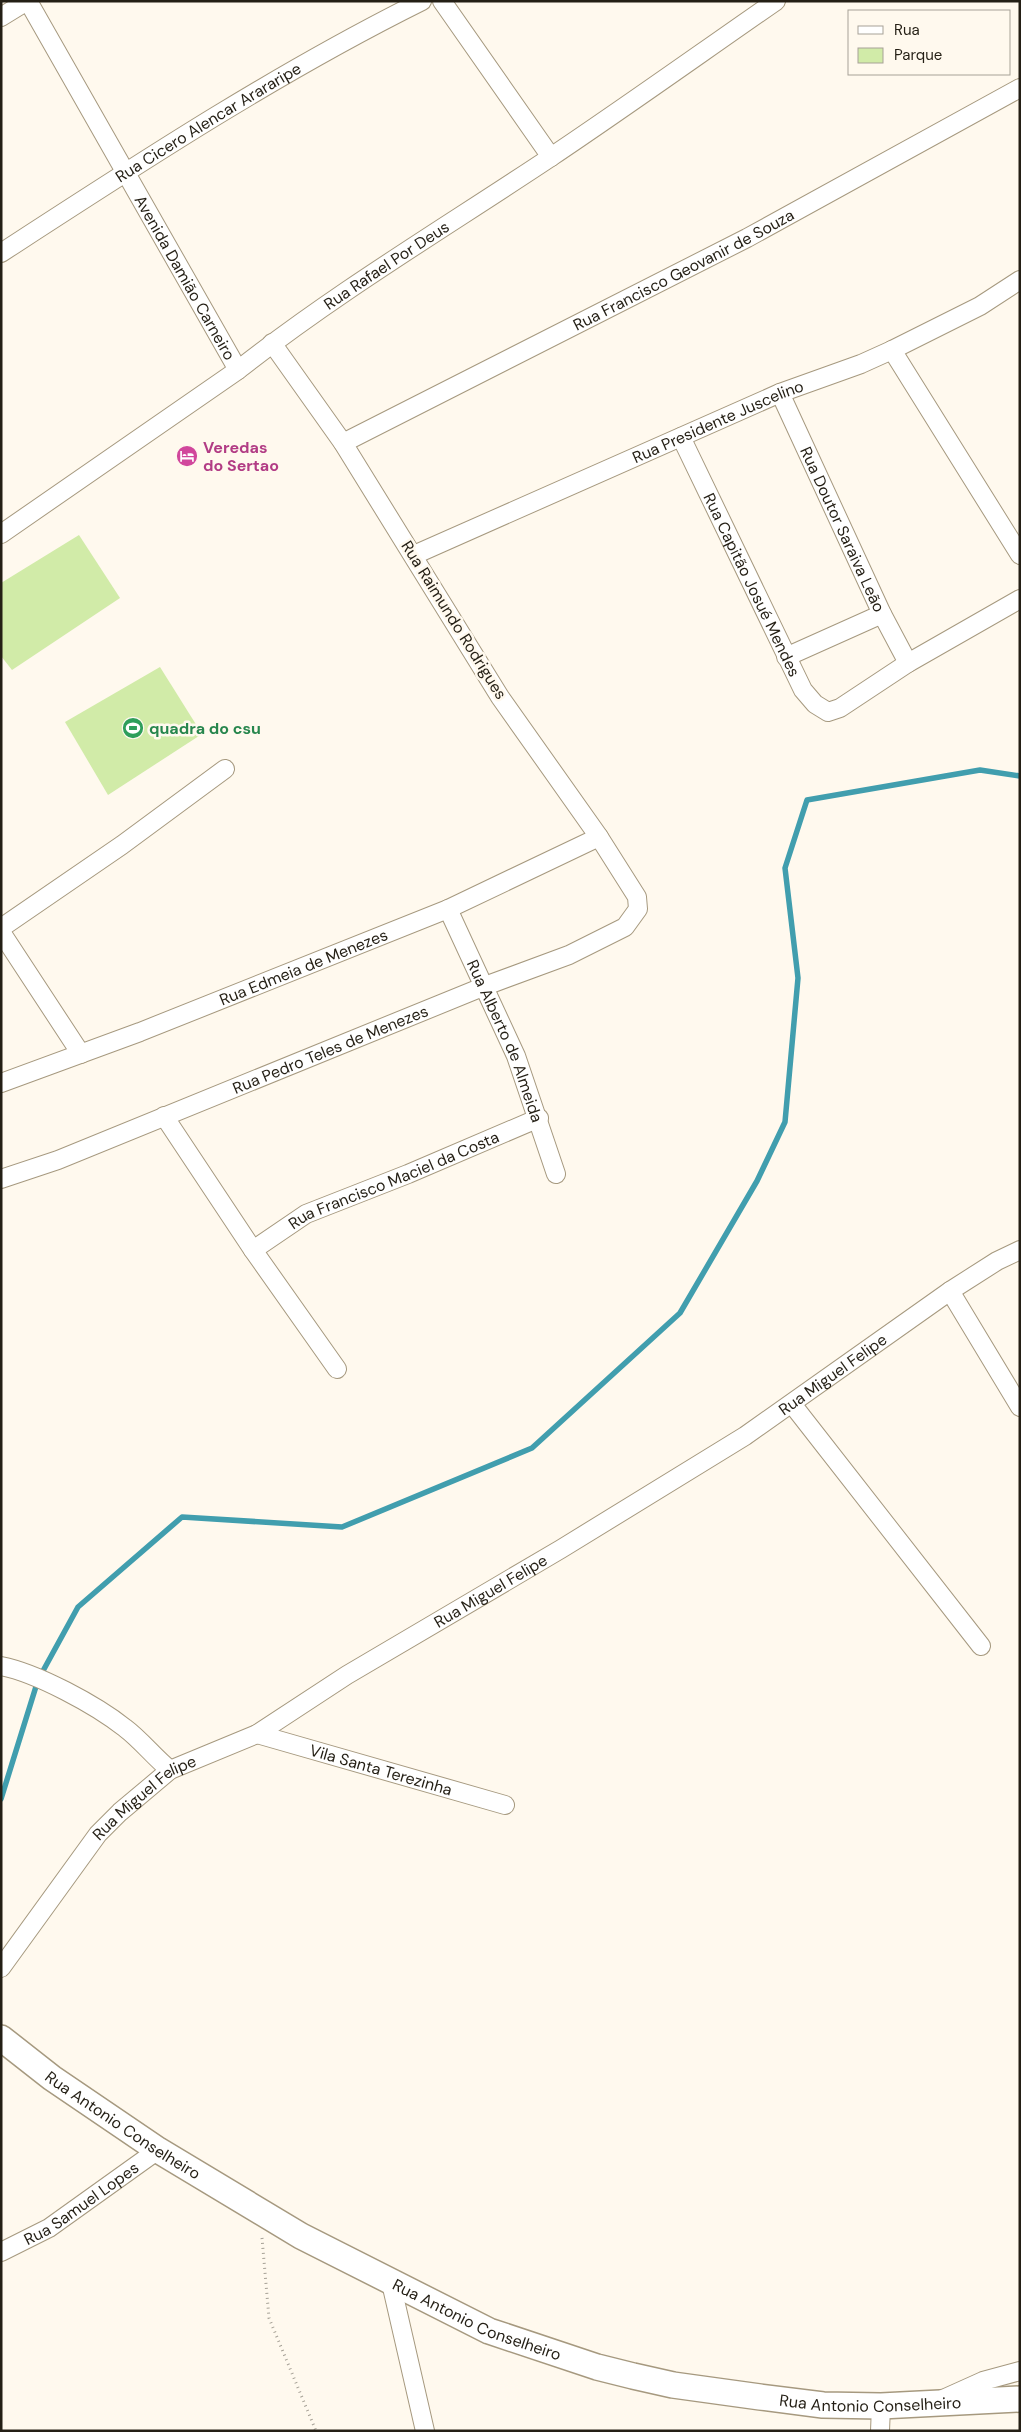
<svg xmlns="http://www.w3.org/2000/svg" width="1021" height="2432" font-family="'DM Sans',sans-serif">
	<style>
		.green { fill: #d1eba8 }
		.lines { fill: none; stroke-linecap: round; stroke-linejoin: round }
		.stream { stroke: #419eae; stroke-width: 5.5 }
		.street-casing { stroke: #a6997f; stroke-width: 20 }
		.secondary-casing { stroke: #a6997f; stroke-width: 28 }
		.path { stroke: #a6a196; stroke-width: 3; stroke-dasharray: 1 4; stroke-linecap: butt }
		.street { stroke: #fff; stroke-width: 18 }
		.secondary { stroke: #fff; stroke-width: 25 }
		.labels { text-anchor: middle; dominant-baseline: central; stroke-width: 5; stroke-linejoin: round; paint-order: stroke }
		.street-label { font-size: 16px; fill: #241f15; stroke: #fff9ee }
		.hotel-label { font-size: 16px; font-weight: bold; fill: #b23c85; stroke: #fff9ee; text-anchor: start }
		.leisure-label { font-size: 16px; font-weight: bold; fill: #27864d; stroke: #fff9ee; text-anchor: start }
	</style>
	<rect width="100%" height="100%" fill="#fff9ee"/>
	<g class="green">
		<polygon points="79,535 120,598 12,670 1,656 1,583"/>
		<polygon points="160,667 202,734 108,795 65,722"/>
	</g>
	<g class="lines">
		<polyline class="stream" points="1,1799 38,1680 78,1607 182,1517 342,1527 532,1448 680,1313 757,1181 785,1122 798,978 785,868 807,800 980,770 1020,776"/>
		<g class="street-casing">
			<g id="street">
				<path id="s1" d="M28,1L238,370"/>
				<polyline points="442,1 551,157"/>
				<polyline points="1,17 27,1"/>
				<path id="s2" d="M1,253C138,164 275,74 422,1"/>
				<polyline points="892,350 1020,555"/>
				<path id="s3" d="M780,393L882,614L908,663"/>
				<path id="s4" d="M681,437L803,690L815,704L828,712L840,708L908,663L1020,599"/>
				<path id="s5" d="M343,443L747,238L1020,88"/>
				<path id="s6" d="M1,534L238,370C337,292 446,227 551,157C627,106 701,53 776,1"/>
				<path id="s7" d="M414,555L780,393L861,364L892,350L980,306L1020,280"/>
				<polyline points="786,657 882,614"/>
				<path id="s8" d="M448,909L516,1056L556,1174"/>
				<polyline points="1,928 122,845 225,769"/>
				<polyline points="1,932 81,1054"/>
				<path id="s9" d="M1,1083L140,1032L448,909L599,837"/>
				<polyline points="164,1116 253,1250 337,1369"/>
				<path id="s10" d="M1,1179L58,1160L485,986L569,955L625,927L638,909L637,897L599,837L500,697L343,443L272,343"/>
				<path id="s11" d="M253,1250L306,1214L408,1174L539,1118"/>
				<polyline points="950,1291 1020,1407"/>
				<polyline points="792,1404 981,1646"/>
				<path d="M1,1666C37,1673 96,1705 125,1728C141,1740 154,1757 170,1770"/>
				<path id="s12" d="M257,1734L505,1805"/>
				<path id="s13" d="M1,1968L98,1834L120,1812L170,1770L257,1734L347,1675L561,1549L745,1436L950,1291L997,1261L1020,1250"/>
				<path id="s14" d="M1,2252L49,2228L158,2150"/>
				<polyline points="391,2283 425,2431"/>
				<polyline points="943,2399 983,2381 1020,2371"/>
				<polyline points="880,2431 881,2406"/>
			</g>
		</g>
		<g class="secondary-casing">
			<g id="secondary">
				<path id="s15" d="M1,2038L52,2078L158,2150L301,2236L489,2331L597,2367L633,2376L673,2385L760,2397L823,2405L881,2406L1020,2399"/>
			</g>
		</g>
		<polyline class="path" points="262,2238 269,2318 316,2431"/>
		<use href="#street" class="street"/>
		<use href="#secondary" class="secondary"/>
	</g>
	<defs>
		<g id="hotel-disc" transform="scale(1.125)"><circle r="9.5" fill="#d1479c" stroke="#fff9ee"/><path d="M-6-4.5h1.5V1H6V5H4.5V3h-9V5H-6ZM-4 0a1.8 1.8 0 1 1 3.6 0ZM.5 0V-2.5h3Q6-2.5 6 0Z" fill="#fff"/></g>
		<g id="stadium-disc" transform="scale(1.125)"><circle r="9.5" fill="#2e9e5b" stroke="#fff9ee"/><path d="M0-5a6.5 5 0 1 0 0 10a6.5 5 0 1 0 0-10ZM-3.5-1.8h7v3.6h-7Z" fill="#fff"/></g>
	</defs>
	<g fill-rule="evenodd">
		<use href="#hotel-disc" x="187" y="456"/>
		<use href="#stadium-disc" x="133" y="728"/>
	</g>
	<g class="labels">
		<g class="street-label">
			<text stroke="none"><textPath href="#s2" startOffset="245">Rua Cicero Alencar Arararipe</textPath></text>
			<text stroke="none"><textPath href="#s6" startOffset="470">Rua Rafael Por Deus</textPath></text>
			<text stroke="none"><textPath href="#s5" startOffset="382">Rua Francisco Geovanir de Souza</textPath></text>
			<text stroke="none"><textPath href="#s1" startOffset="318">Avenida Damião Carneiro</textPath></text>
			<text stroke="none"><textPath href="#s7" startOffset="332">Rua Presidente Juscelino</textPath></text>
			<text stroke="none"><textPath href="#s3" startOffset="150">Rua Doutor Saraiva Leão</textPath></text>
			<text stroke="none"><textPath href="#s4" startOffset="164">Rua Capitão Josué Mendes</textPath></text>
			<text transform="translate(454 620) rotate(58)">Rua Raimundo Rodrigues</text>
			<text stroke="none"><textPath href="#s9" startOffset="324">Rua Edmeia de Menezes</textPath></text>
			<text stroke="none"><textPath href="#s8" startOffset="144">Rua Alberto de Almeida</textPath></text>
			<text stroke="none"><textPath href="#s10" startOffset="354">Rua Pedro Teles de Menezes</textPath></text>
			<text stroke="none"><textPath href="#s11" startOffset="158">Rua Francisco Maciel da Costa</textPath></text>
			<text stroke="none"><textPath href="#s13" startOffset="1035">Rua Miguel Felipe</textPath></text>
			<text stroke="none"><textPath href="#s13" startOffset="630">Rua Miguel Felipe</textPath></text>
			<text stroke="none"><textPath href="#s12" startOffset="129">Vila Santa Terezinha</textPath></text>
			<text stroke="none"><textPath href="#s13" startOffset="225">Rua Miguel Felipe</textPath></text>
			<text stroke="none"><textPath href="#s15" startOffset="150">Rua Antonio Conselheiro</textPath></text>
			<text stroke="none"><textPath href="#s14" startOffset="94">Rua Samuel Lopes</textPath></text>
			<text stroke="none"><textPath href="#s15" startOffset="555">Rua Antonio Conselheiro</textPath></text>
			<text stroke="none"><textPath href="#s15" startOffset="961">Rua Antonio Conselheiro</textPath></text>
		</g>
		<g class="hotel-label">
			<text x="203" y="447">Veredas<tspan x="203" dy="18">do Sertao</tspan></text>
		</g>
		<g class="leisure-label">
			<text x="149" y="728">quadra do csu</text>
		</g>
	</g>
	<rect width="1021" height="2432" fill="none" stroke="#241f15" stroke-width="5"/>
	<rect x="848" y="10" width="162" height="65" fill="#fff9ee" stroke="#a7a297"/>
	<rect x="858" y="26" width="25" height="8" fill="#ffffff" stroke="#a7a297"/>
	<text x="894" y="35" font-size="15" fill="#241f15">Rua</text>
	<rect x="858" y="48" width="25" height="15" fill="#d1eba8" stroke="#a7a297"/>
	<text x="894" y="60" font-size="15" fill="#241f15">Parque</text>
</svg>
